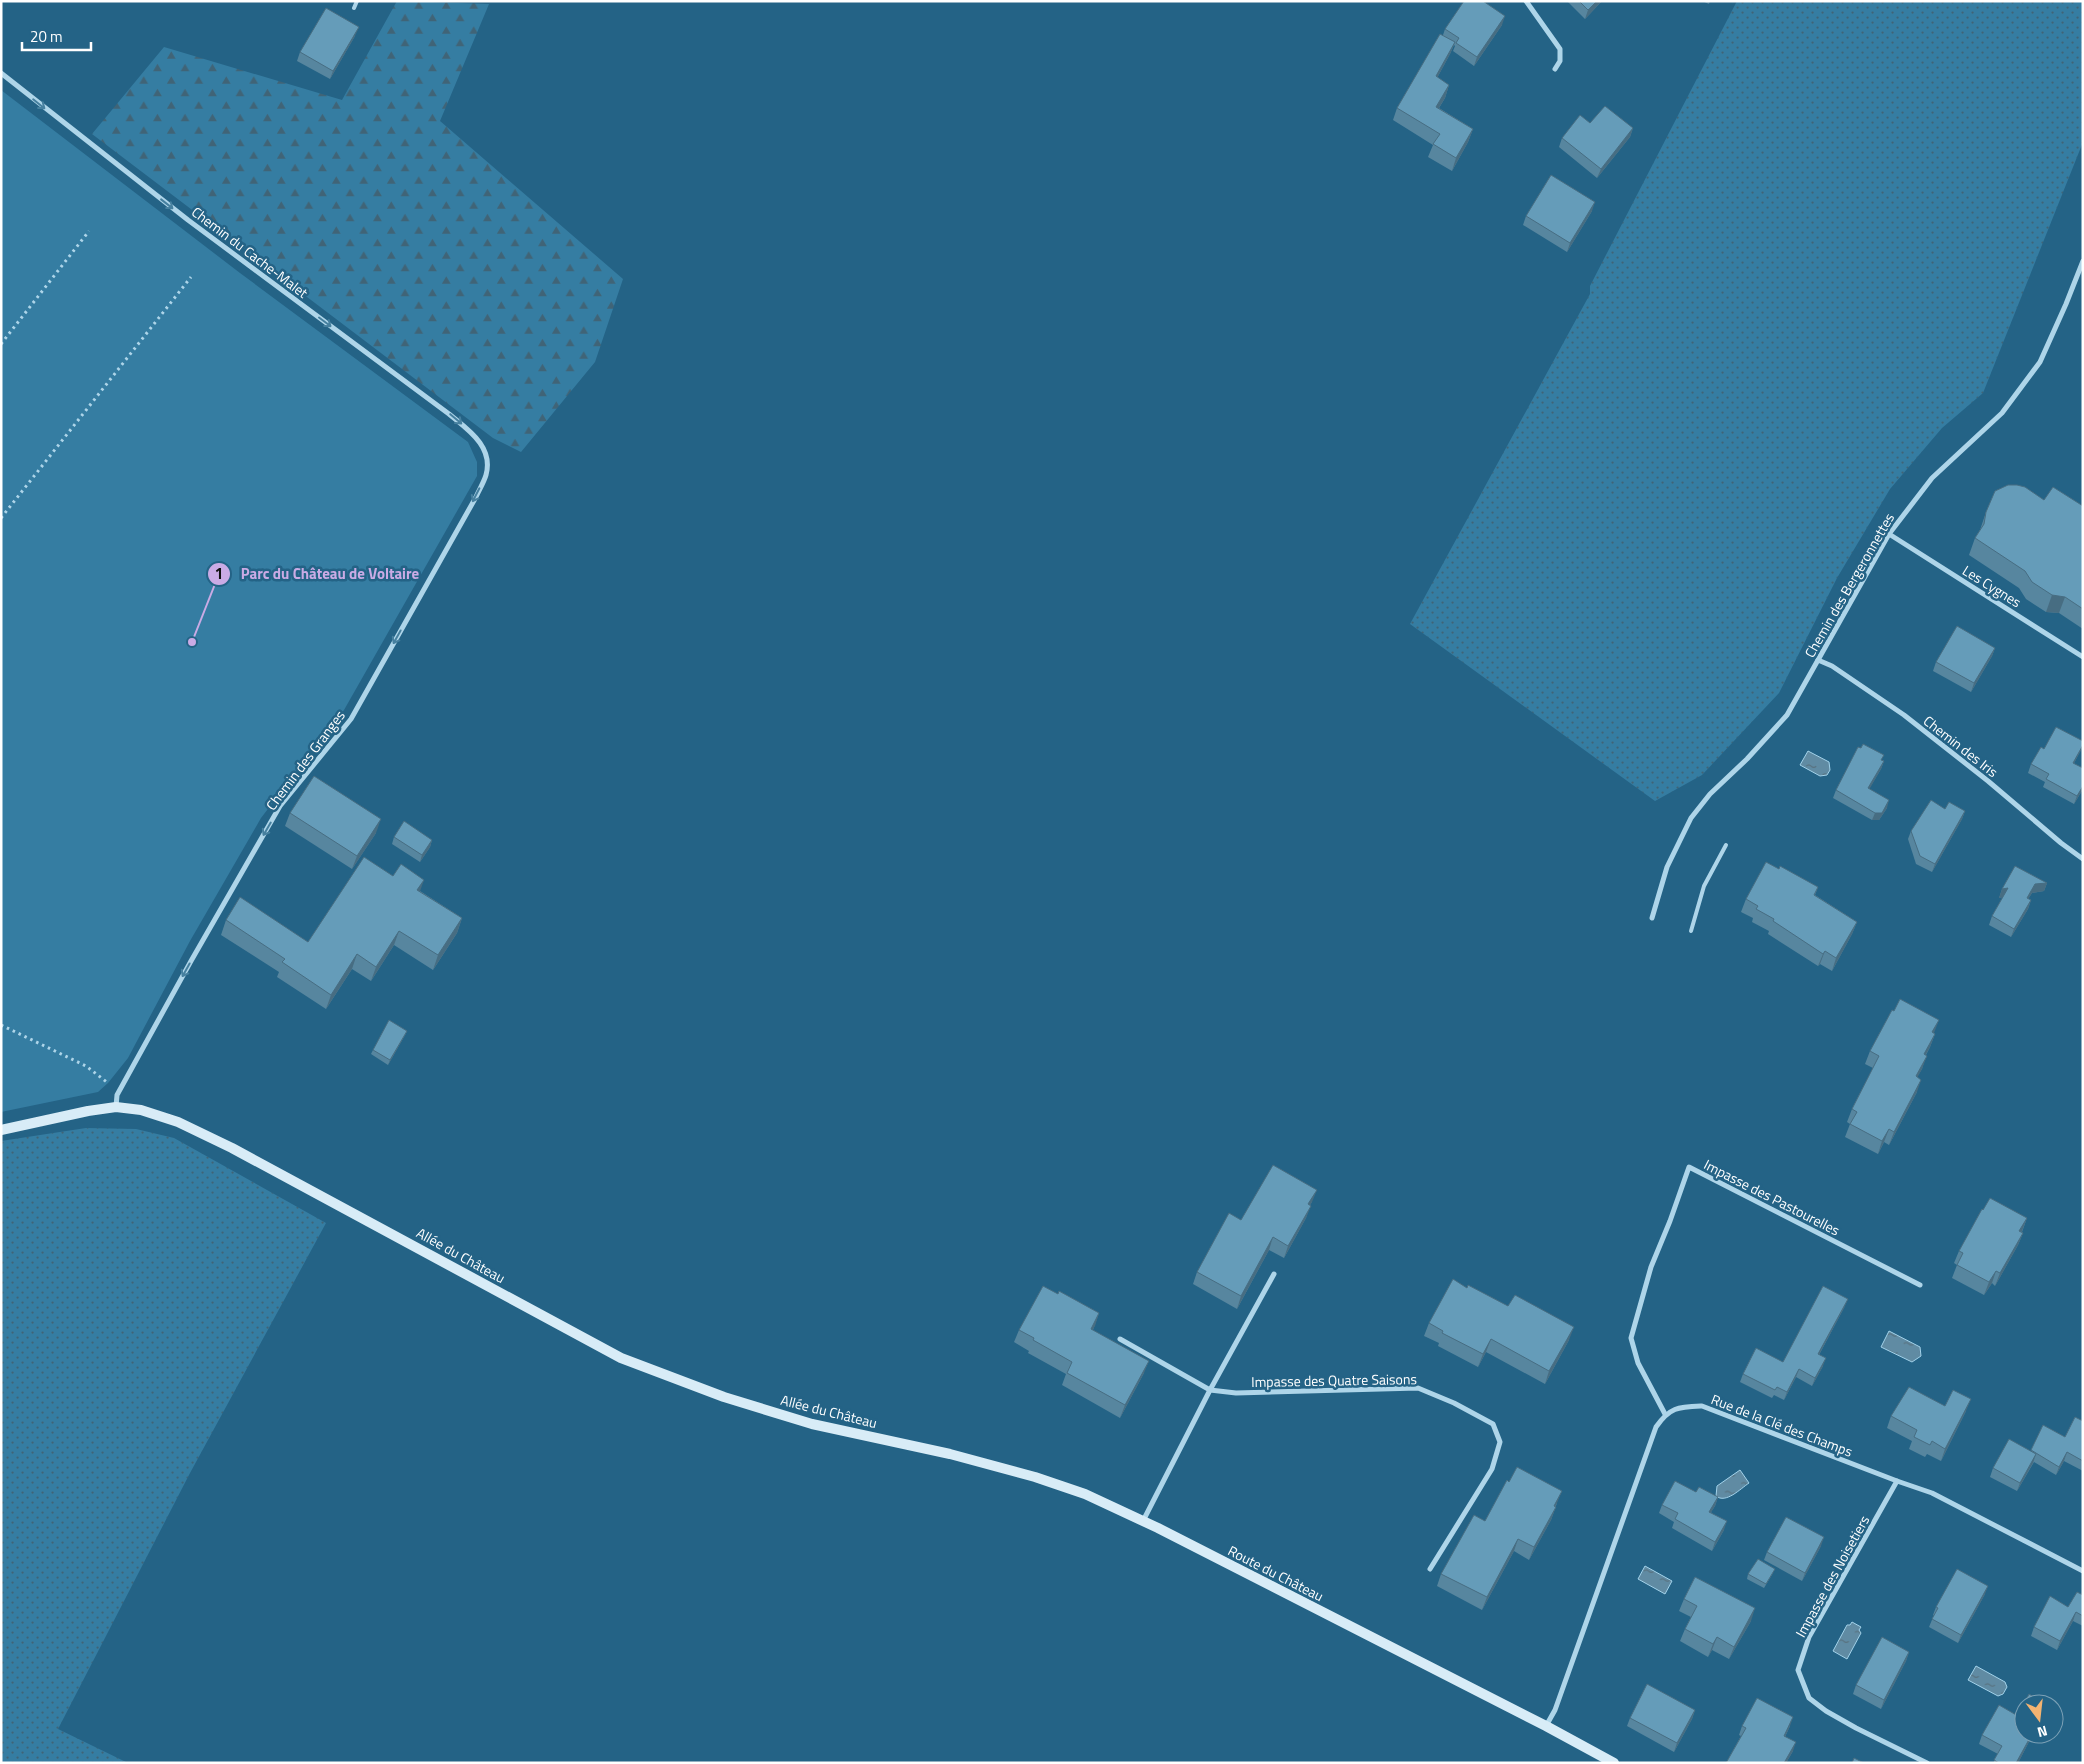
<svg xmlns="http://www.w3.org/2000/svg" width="2084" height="1764" font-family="'Titillium Web',sans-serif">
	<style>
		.grass { fill: url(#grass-dots) }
		.forest { fill: url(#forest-firs) }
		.park { fill: #357da2 }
		.water { fill: url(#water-ripples); stroke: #a2d2ea }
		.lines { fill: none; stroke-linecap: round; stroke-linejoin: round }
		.path { stroke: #aed5e9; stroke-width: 3; stroke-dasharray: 2.5 4; stroke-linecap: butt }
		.lane { stroke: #aed5e9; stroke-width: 4 }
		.street { stroke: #aed5e9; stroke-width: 5 }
		.secondary { stroke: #d8ecf7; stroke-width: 10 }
		.wall { fill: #57869f }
		.shaded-wall { fill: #476d82 }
		.building { fill: #659cb9; stroke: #476d82 }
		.oneway { stroke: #46809f }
		.labels { text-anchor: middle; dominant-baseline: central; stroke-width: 5; stroke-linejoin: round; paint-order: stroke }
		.street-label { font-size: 14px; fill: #fff; stroke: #246386 }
		.leader { fill: none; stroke: #caabe5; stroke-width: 2 }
		.callout-dot { fill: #caabe5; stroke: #246386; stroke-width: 2 }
		.mark-label { font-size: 15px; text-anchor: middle; font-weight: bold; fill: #111 }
		.callout-label { font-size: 15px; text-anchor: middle; font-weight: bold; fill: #caabe5; stroke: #246386; stroke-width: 5; stroke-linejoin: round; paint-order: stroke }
	</style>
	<defs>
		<pattern id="grass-dots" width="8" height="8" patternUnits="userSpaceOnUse" patternTransform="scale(1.25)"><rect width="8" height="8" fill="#357da2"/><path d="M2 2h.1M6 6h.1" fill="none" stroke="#406477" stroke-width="1.8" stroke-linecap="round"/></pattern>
		<pattern id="forest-firs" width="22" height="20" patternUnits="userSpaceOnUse" patternTransform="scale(1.25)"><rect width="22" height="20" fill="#357da2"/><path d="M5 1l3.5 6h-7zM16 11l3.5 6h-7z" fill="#406477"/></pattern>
		<pattern id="water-ripples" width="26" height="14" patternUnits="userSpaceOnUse" patternTransform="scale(1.25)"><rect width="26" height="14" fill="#608ba3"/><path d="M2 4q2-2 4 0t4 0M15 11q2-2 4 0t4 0" fill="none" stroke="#587280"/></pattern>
	</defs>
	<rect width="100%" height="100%" fill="#246386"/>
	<g class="grass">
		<polygon points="1737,1 2083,1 2083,142 1983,393 1942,428 1890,489 1837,578 1779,693 1702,775 1655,801 1410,624 1590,294 1590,286"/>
		<polygon points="86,1128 136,1129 174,1138 326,1223 190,1473 58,1729 128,1763 1,1763 1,1141"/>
	</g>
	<polygon class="forest" points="397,1 489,4 440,121 623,279 595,362 521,452 493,438 92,134 164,47 342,100"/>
	<polygon class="park" points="1,90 240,273 468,442 477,462 477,476 344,710 261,818 190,941 128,1058 108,1083 98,1092 1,1112"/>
	<g class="water">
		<polygon points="1808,751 1829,762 1830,770 1827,775 1820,776 1800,765"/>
		<polygon points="1889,1331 1920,1347 1921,1356 1912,1362 1881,1347"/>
		<path d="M1740,1470L1749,1483C1740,1489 1726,1504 1716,1496L1717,1486Z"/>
		<polygon points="1645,1566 1672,1581 1665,1594 1638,1579"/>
		<polygon points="1852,1622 1861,1627 1859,1630 1861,1633 1847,1659 1833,1651 1847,1625 1850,1625"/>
		<polygon points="1976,1666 2005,1682 2007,1687 2003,1694 1998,1696 1968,1680"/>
	</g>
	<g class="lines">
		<g class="path">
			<polyline points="1,344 89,231"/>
			<polyline points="1,518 191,277"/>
			<polyline points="1,1025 86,1066 108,1083"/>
		</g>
		<g class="lane">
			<polyline points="354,8 357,1"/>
			<polyline points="1691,931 1704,886 1726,845"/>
		</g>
		<g class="street">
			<polyline points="1526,1 1560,49 1560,61 1555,69"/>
			<path d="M1,73L188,220L449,414C467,429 494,446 486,475C484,482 479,490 476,497L351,719L280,806L191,961L117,1095L116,1107"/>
			<polyline points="1889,534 2083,657"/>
			<polyline points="1818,660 1832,666 1904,715 1988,781 2061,843 2083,859"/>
			<polyline points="1652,918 1667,867 1691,818 1710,794 1747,759 1787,715 1889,534 1932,478 2002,413 2040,362 2066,304 2083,261"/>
			<polyline points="1120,1339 1210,1390 1274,1274"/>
			<polyline points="1665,1414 1638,1363 1631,1338 1651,1267 1670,1221 1689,1167 1920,1285"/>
			<polyline points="1897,1481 1809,1637 1798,1670 1809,1698 1826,1711 1856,1728 1927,1763"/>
			<polyline points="1143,1521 1210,1390 1236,1393 1418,1388 1454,1403 1493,1424 1500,1442 1492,1469 1430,1569"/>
			<path d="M1546,1726L1555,1710L1656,1427C1670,1407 1678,1407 1702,1406L1897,1481L1932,1493L2083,1571"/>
		</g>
		<polyline class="secondary" points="1,1130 88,1111 116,1107 141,1110 178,1122 232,1148 621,1358 724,1397 812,1424 950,1454 1035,1477 1085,1494 1158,1528 1546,1726 1614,1763"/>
	</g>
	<g class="wall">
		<polygon points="1567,1 1602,1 1585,19"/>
		<polygon points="1702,1 1710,1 1709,4"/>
		<polygon points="1502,25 1474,66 1453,51 1455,46 1454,45 1450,54 1437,78 1449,85 1445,98 1439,108 1473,129 1468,142 1452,171 1428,157 1433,145 1393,120 1397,108 1443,35 1445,29"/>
		<polygon points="355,36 330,79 297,61 300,52"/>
		<polygon points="1590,123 1633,128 1630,137 1597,178 1559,147 1562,138"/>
		<polygon points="1592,211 1567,252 1523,225 1526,216"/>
		<polygon points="2044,500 2083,506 2083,629 2059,613 2046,612 2026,599 2019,588 1969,555 1975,538 1980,530 1986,512"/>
		<polygon points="1995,648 1992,656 1971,692 1933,671 1936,662"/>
		<polygon points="2083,741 2083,746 2081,750 2074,763 2083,789 2074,804 2043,787 2045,782 2028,773 2031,764 2044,749"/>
		<polygon points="1882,760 1884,761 1881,769 1869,789 1887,808 1879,820 1872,820 1833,798 1836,790"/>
		<polygon points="1945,809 1965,811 1962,819 1932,872 1916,864 1908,839 1911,831"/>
		<polygon points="290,813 376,833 352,869 285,826"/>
		<polygon points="394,837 432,840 430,847 420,862 392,844"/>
		<polygon points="1779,869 1818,887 1815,895 1857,922 1852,934 1832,971 1820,964 1818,966 1768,934 1769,931 1752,922 1753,918 1741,912 1746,899"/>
		<polygon points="393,876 420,891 462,918 457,933 433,970 394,945 371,981 352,969 326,1009 277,977 279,972 221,935 226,920 308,942"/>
		<polygon points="2047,883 2044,891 2032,893 2028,899 2031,900 2028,909 2011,937 1989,925 1992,916 2003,897 1999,898 2002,889"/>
		<polygon points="407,1031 405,1035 388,1065 371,1054 373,1050"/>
		<polygon points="1934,1033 1935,1034 1930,1047 1926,1055 1922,1069 1917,1077 1917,1092 1889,1145 1884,1142 1878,1154 1845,1137 1850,1124 1847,1122 1852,1109 1873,1068 1865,1064 1870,1051"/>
		<polygon points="1312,1202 1310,1205 1306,1218 1284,1258 1269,1250 1237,1309 1193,1284 1197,1272 1241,1220"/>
		<polygon points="1983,1210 2027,1218 2022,1232 2023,1233 2018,1245 1995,1286 1992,1283 1984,1295 1952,1278 1957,1265 1954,1263 1959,1251"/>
		<polygon points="1467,1288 1569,1340 1545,1384 1486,1352 1478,1367 1438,1346 1439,1343 1424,1336 1429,1323"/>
		<polygon points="1058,1294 1099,1313 1093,1330 1144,1373 1120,1418 1062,1385 1066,1374 1028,1353 1029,1351 1014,1342 1019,1330"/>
		<polygon points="1845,1306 1819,1355 1823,1366 1812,1386 1796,1377 1784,1400 1774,1395 1772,1398 1740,1382 1743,1374 1783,1362"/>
		<polygon points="1945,1406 1966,1411 1941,1461 1927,1454 1925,1457 1909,1449 1912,1441 1887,1428 1891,1416"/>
		<polygon points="2083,1421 2083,1471 2064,1461 2056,1475 2034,1462 2017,1491 1990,1477 1993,1468 2031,1451 2043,1425 2065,1437"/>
		<polygon points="1696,1492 1718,1497 1715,1506 1711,1512 1724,1530 1712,1551 1672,1528 1674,1522 1659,1513 1662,1505"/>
		<polygon points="1557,1503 1551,1520 1529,1560 1514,1551 1482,1610 1437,1586 1441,1574 1485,1521"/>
		<polygon points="1821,1546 1802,1581 1764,1560 1767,1552"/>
		<polygon points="1773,1573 1764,1588 1747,1579 1748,1574"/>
		<polygon points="1985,1594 1958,1643 1929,1627 1934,1615 1933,1615 1936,1607"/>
		<polygon points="2083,1595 2083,1626 2073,1621 2057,1650 2031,1636 2034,1627 2068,1607"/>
		<polygon points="1684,1599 1751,1621 1729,1659 1712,1650 1708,1657 1680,1641 1685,1629 1691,1617 1679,1611"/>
		<polygon points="1909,1652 1906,1661 1881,1709 1853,1694 1856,1685"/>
		<polygon points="1695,1710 1692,1719 1674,1752 1627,1726 1630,1718"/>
		<polygon points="1742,1726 1790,1726 1785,1737 1793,1751 1786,1763 1726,1763 1741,1736 1739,1735"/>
		<polygon points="2033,1734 2018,1763 1993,1763 1998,1754 1979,1744 1982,1735"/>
	</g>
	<g class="shaded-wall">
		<polygon points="1597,1 1602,1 1585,19 1588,10"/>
		<polygon points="1505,16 1502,25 1474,66 1477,57"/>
		<polygon points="359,27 355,36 330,79 333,71"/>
		<polygon points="1455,42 1450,54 1431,89 1436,76"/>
		<polygon points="1449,85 1445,98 1432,119 1436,107"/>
		<polygon points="1633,128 1630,137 1597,178 1601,169"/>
		<polygon points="1473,129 1468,142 1452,171 1456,158"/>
		<polygon points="1595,202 1592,211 1567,252 1570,243"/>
		<polygon points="2052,595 2065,597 2059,613 2046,612"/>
		<polygon points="1995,648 1992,656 1971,692 1974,683"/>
		<polygon points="2083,745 2081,750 2070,771 2073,763"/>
		<polygon points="1884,761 1881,769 1866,795 1868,788"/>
		<polygon points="2083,786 2083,789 2074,804 2077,796"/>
		<polygon points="1889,800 1887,808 1879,820 1872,820 1875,813"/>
		<polygon points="1965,811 1962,819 1932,872 1935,864"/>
		<polygon points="381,819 376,833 352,869 357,856"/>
		<polygon points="432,840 430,847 420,862 422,855"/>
		<polygon points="424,880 419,894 417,890"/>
		<polygon points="2047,883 2044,891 2032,893 2024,906 2027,898 2035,884"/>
		<polygon points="2008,888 2005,897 1999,898 2002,889"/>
		<polygon points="2031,900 2028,909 2011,937 2014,929"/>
		<polygon points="462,918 457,933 433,970 438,955"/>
		<polygon points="1857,922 1852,934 1832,971 1836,958"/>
		<polygon points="399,931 394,945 371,981 376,967"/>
		<polygon points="1825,951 1820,964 1818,966 1823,954"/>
		<polygon points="357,954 352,969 326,1009 331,995"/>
		<polygon points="1939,1020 1934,1033 1927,1045 1932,1032"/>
		<polygon points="407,1031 405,1035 388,1065 390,1060"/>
		<polygon points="1935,1034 1930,1047 1919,1067 1924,1054"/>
		<polygon points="1927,1056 1922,1069 1911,1089 1916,1076"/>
		<polygon points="1921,1080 1917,1092 1889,1145 1894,1132"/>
		<polygon points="1889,1129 1884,1142 1878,1154 1882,1141"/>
		<polygon points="1317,1190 1312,1202 1303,1217 1308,1204"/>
		<polygon points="1311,1206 1306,1218 1284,1258 1288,1246"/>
		<polygon points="2027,1218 2022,1231 2015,1243 2019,1231"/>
		<polygon points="2023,1233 2018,1245 1995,1286 2000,1273"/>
		<polygon points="1273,1237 1269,1250 1237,1309 1241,1296"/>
		<polygon points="1996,1271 1992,1283 1984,1295 1989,1282"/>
		<polygon points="1848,1299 1845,1306 1815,1362 1818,1354"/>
		<polygon points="1099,1313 1095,1326 1086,1341 1091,1329"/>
		<polygon points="1574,1327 1569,1340 1545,1384 1549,1371"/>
		<polygon points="1491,1339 1486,1352 1478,1367 1483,1354"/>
		<polygon points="1826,1358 1823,1366 1812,1386 1815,1378"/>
		<polygon points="1149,1361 1144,1373 1120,1418 1125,1405"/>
		<polygon points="1799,1369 1796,1377 1784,1400 1787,1392"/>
		<polygon points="1971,1399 1966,1411 1941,1461 1945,1449"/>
		<polygon points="2067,1452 2064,1461 2056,1475 2059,1467"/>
		<polygon points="2036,1454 2033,1463 2017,1491 2020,1483"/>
		<polygon points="1562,1491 1557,1503 1549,1518 1554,1506"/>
		<polygon points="1718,1497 1715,1506 1706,1520 1709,1512"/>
		<polygon points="1556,1507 1551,1520 1529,1560 1534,1547"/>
		<polygon points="1727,1521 1724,1530 1712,1551 1715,1542"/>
		<polygon points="1824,1537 1821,1546 1802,1581 1805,1573"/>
		<polygon points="1518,1539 1514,1551 1482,1610 1487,1597"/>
		<polygon points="1988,1586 1985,1594 1958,1643 1961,1635"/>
		<polygon points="1755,1608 1751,1621 1729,1659 1734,1647"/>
		<polygon points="2076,1612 2073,1621 2057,1650 2060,1641"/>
		<polygon points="1717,1637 1712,1650 1708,1657 1713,1644"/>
		<polygon points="1909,1652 1906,1661 1881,1709 1884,1700"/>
		<polygon points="1695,1710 1692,1719 1674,1752 1677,1743"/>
		<polygon points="1793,1717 1790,1726 1781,1745 1784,1736"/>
		<polygon points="2032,1734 2033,1734 2018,1763 2016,1763"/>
		<polygon points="1796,1742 1793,1751 1786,1763 1784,1763"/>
	</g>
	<g class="building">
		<polygon points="1464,1 1483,1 1505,16 1477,57 1456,43 1459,38 1445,29"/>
		<polygon points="1579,1 1597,1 1588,10"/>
		<polygon points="326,8 359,27 333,71 300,52"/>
		<polygon points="1440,34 1455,42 1436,76 1449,85 1436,107 1473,129 1456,158 1433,144 1440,134 1397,108"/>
		<polygon points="1605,106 1633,128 1601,169 1562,138 1580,115 1590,123"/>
		<polygon points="1551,175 1595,202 1570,243 1526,216"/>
		<polygon points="2008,485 2017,485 2025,487 2044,500 2053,487 2083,506 2083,609 2065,597 2052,595 2032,582 2025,571 1975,538 1984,524 1986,512 1995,491"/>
		<polygon points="1957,626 1995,648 1974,683 1936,662"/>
		<polygon points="2056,727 2083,741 2083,745 2073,763 2083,768 2083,786 2077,796 2046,779 2049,774 2031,764 2041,747 2044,749"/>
		<polygon points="1863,744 1884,755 1881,760 1884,761 1868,788 1889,800 1882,813 1875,813 1836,790 1858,747 1861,748"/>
		<polygon points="314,776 381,819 357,856 290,813"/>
		<polygon points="1931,800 1945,809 1949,802 1965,811 1935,864 1920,856 1911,831"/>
		<polygon points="404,821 432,840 422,855 394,837"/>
		<polygon points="364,857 393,876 401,864 424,880 417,890 462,918 438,955 399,931 376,967 357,954 331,995 282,962 285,959 226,920 240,897 308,942"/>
		<polygon points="1766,862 1779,869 1780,866 1818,887 1814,895 1857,922 1836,958 1825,951 1823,954 1773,921 1774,919 1756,909 1758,906 1746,899"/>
		<polygon points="2015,866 2047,883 2035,884 2027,898 2031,900 2014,929 1992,916 2008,888 2002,889"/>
		<polygon points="1900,999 1939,1020 1932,1032 1935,1034 1924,1054 1927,1056 1916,1076 1921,1080 1894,1132 1889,1129 1882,1141 1850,1124 1857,1112 1852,1109 1879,1056 1870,1051 1892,1010 1894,1011"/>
		<polygon points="389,1020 407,1031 390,1060 373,1050"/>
		<polygon points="1273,1165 1317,1190 1308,1204 1311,1206 1288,1246 1273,1237 1241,1296 1197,1272 1229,1213 1241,1220"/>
		<polygon points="1990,1198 2027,1218 2019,1231 2023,1233 2000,1273 1996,1271 1989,1282 1957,1265 1963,1253 1959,1251 1982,1209 1983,1210"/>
		<polygon points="1453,1279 1467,1288 1468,1285 1508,1306 1515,1295 1574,1327 1549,1371 1491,1339 1483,1354 1442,1333 1443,1331 1429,1323"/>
		<polygon points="1043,1286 1058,1294 1059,1291 1099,1313 1091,1329 1149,1361 1125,1405 1067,1373 1072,1362 1033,1340 1034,1338 1019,1330"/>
		<polygon points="1823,1286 1848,1299 1818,1354 1826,1358 1815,1378 1799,1369 1787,1392 1777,1387 1775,1390 1743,1374 1756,1348 1783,1362"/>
		<polygon points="1909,1387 1945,1406 1953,1390 1971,1399 1945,1449 1932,1441 1930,1445 1914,1437 1917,1430 1891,1416"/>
		<polygon points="2075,1417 2083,1421 2083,1461 2067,1452 2059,1467 2031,1450 2043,1425 2065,1437"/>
		<polygon points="2009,1439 2036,1454 2020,1483 1993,1468"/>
		<polygon points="1517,1467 1562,1491 1554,1506 1556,1507 1534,1547 1518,1539 1487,1597 1441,1574 1474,1515 1485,1521 1507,1480 1509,1482"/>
		<polygon points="1675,1481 1696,1492 1699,1487 1718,1497 1709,1512 1727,1521 1715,1542 1675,1519 1678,1513 1662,1505"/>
		<polygon points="1786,1517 1824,1537 1805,1573 1767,1552"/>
		<polygon points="1758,1559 1775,1569 1766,1584 1748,1574"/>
		<polygon points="1957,1569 1988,1586 1961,1635 1932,1619 1938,1608 1936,1607"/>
		<polygon points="1695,1577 1755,1608 1734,1647 1717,1637 1713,1644 1685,1629 1697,1606 1684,1599"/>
		<polygon points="2077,1592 2083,1595 2083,1616 2076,1612 2060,1641 2034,1627 2050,1596 2068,1607"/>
		<polygon points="1882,1637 1909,1652 1884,1700 1856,1685"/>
		<polygon points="1647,1684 1695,1710 1677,1743 1630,1718"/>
		<polygon points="2029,1694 2046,1704 2024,1704 2024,1734 2032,1734 2016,1763 1999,1763 1994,1760 2002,1746 1982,1735 1999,1705 2018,1716"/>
		<polygon points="1757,1698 1793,1717 1784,1736 1796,1742 1784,1763 1726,1763 1746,1728 1742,1726"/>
		<polygon points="1854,1758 1864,1763 1852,1763"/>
	</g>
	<defs><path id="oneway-shaft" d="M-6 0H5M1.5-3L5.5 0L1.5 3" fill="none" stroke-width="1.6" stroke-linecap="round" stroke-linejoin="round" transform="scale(1.25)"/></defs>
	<g class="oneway">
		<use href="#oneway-shaft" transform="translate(39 104) rotate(39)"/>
		<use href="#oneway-shaft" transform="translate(167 204) rotate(38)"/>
		<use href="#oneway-shaft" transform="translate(325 322) rotate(37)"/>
		<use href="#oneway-shaft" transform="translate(456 419) rotate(40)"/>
		<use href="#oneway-shaft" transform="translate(476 495) rotate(117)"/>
		<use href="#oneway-shaft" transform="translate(397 637) rotate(119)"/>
		<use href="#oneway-shaft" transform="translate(267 829) rotate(120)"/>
		<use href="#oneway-shaft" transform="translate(186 970) rotate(119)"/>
	</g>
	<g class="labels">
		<g class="street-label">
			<text transform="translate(250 252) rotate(37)">Chemin du Cache-Malet</text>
			<text transform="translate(1849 585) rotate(-60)">Chemin des Bergeronnettes</text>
			<text transform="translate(1992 586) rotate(32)">Les Cygnes</text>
			<text transform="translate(1961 746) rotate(38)">Chemin des Iris</text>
			<text transform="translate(305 760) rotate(-53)">Chemin des Granges</text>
			<text transform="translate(1772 1197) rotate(27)">Impasse des Pastourelles</text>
			<text transform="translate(461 1255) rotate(29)">Allée du Château</text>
			<text transform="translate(1334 1380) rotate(-1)">Impasse des Quatre Saisons</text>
			<text transform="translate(829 1411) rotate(14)">Allée du Château</text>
			<text transform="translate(1782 1425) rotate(21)">Rue de la Clé des Champs</text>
			<text transform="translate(1276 1573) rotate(27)">Route du Château</text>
			<text transform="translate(1832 1576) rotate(-61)">Impasse des Noisetiers</text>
		</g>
	</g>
	<path class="leader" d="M192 642L219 574"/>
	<g class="callout-dot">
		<circle cx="192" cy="642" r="5"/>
		<circle cx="219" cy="574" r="12"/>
	</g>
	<g class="mark-label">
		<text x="219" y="579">1</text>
	</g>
	<g class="callout-label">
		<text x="330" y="579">Parc du Château de Voltaire</text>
	</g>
	<rect width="2084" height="1764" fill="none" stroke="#ffffff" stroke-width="5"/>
	<g transform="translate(2039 1719) rotate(165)"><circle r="24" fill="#246386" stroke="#7ca1b6"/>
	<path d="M0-4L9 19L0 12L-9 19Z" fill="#f3b371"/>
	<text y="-8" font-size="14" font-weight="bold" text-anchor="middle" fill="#ffffff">N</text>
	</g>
	<path d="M22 42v8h69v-8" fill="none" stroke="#ffffff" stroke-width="2.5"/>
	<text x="30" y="42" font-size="15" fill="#ffffff" stroke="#246386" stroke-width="4" paint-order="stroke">20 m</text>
</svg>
